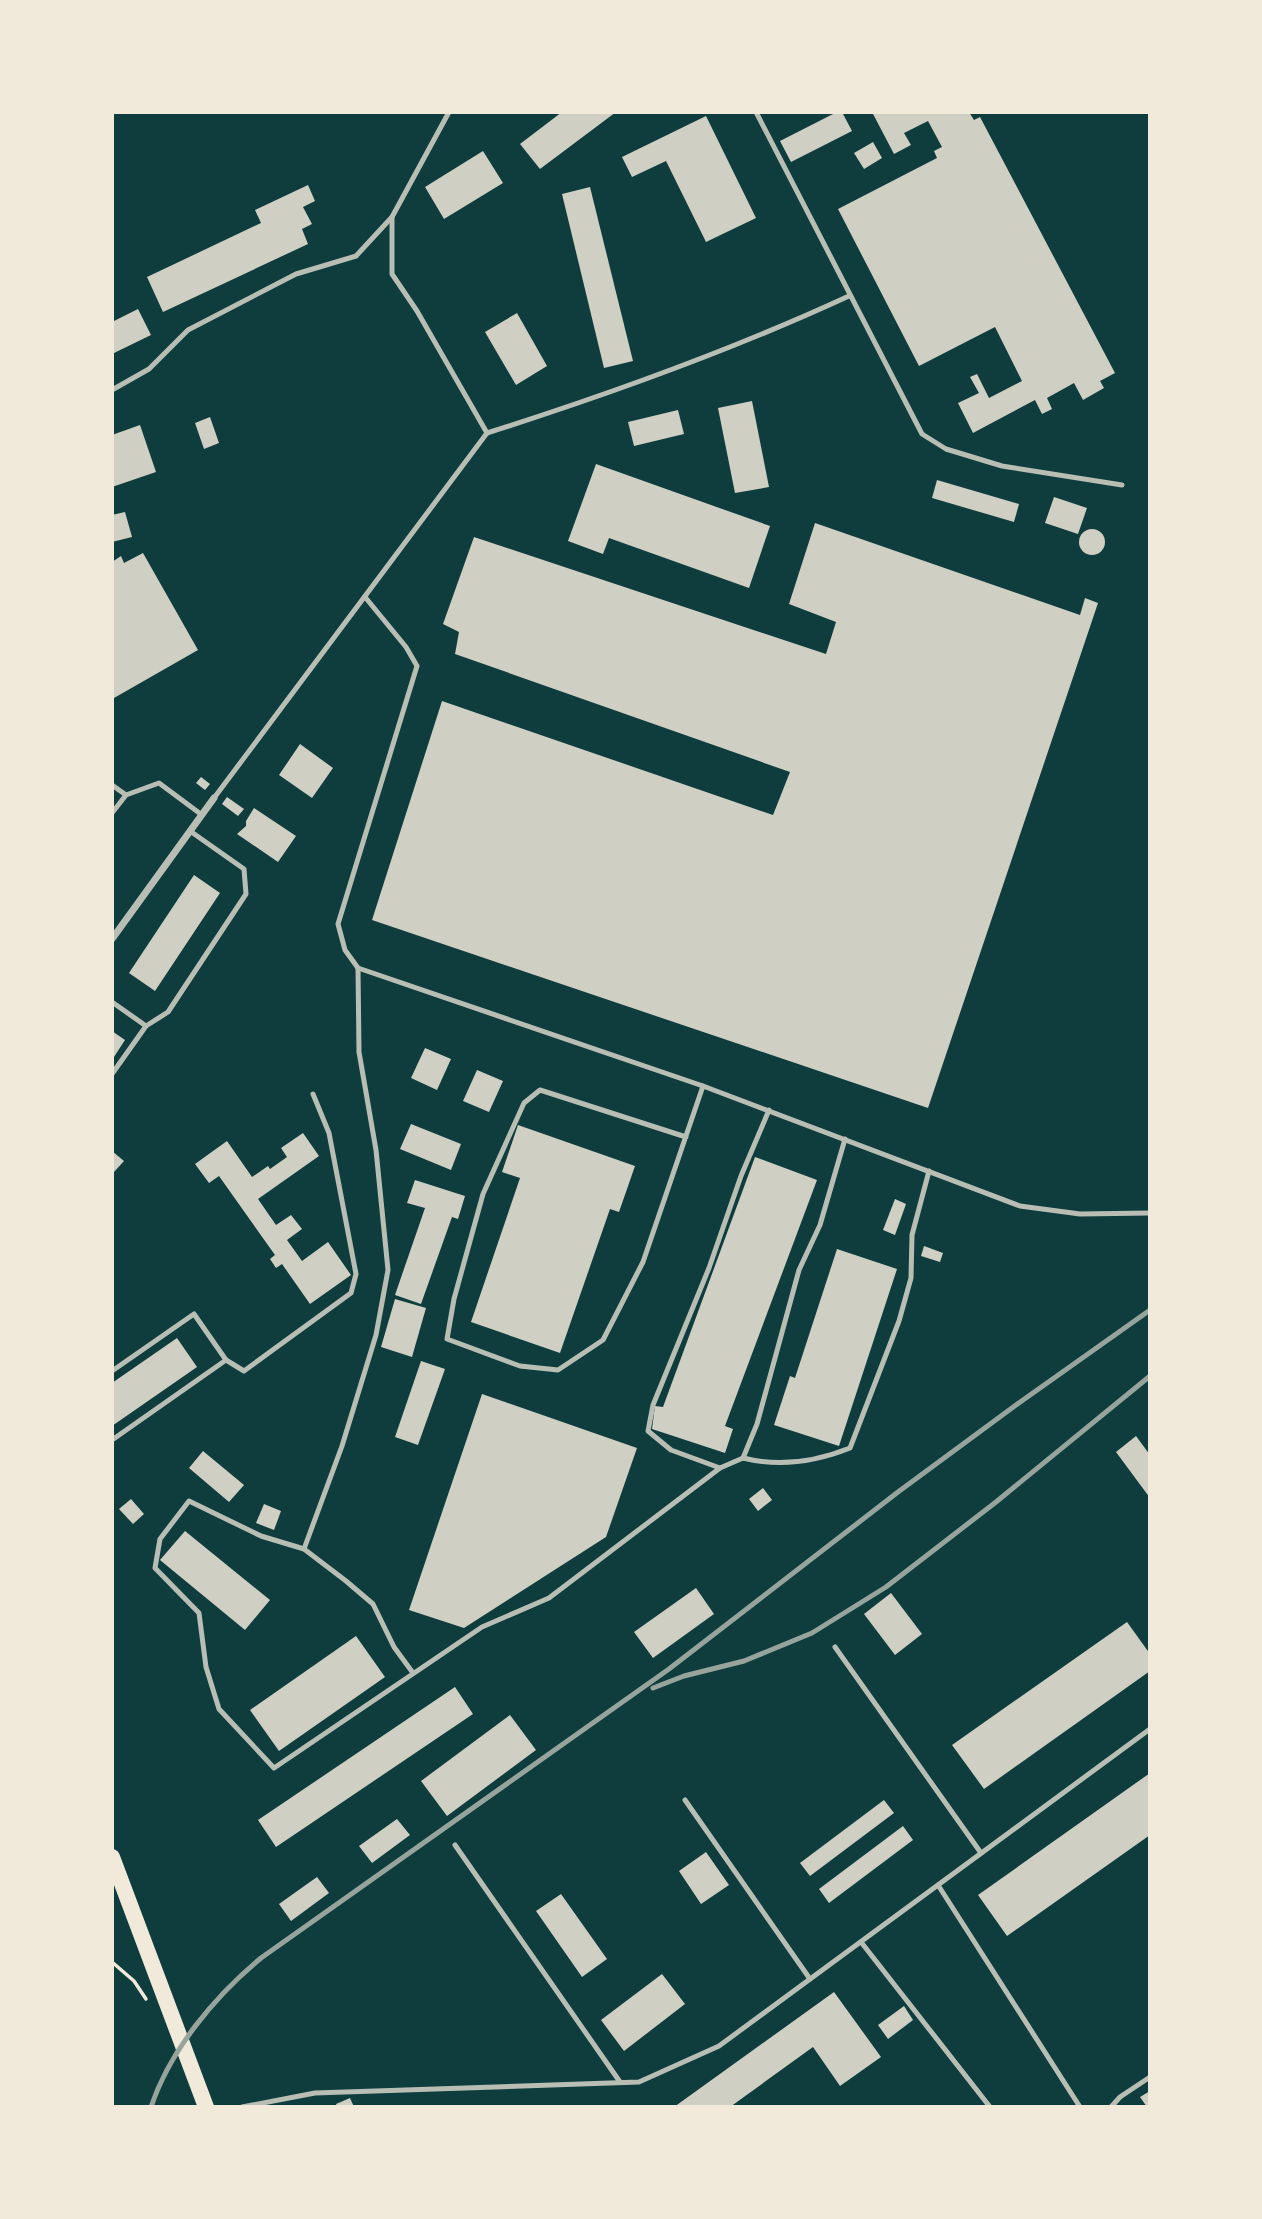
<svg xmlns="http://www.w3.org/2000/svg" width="1262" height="2219" font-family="'DM Sans',sans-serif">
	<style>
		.building { fill: #cfcfc3 }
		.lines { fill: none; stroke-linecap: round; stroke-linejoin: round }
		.path { stroke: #f1e9da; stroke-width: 3.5 }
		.service { stroke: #b8beb3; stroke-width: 5 }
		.minor { stroke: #b8beb3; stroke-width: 7 }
		.primary { stroke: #f1e9da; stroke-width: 16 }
		.rail { stroke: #97a49c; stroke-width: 5 }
	</style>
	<rect width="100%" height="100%" fill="#0f3d3e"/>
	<g class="building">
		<polygon points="562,112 616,112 540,169 520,144"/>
		<polygon points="837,112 842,112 852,131 791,162 780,141"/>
		<polygon points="872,112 969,112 974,120 980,117 1115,373 1100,381 1104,388 1083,400 1074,383 1047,398 1052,409 1042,414 1035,400 973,433 958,403 979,393 970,377 977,374 989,398 1022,381 995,327 919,366 838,209 937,158 934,151 942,147 928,121 904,133 911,145 894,154"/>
		<polygon points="706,116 756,218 706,242 666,161 632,177 622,157"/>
		<polygon points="873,142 882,158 864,169 854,153"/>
		<polygon points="483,151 503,183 444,219 425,187"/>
		<polygon points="308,185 315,201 303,207 312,224 302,229 308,244 163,312 147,277 261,223 255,210"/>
		<polygon points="590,187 633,361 604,368 562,194"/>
		<polygon points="138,309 151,335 112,354 112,322"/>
		<polygon points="517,313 547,366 516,385 485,332"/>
		<polygon points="752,401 769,487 735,493 718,408"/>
		<polygon points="678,410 684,434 634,446 628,422"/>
		<polygon points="210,417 219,443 204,449 195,423"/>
		<polygon points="140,425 156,472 112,487 112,435"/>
		<polygon points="596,464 770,526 749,588 609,538 603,554 568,541"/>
		<polygon points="937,480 1019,504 1014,522 932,498"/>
		<polygon points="1054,497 1087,508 1078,534 1045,523"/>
		<polygon points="125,512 132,537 112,542 112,515"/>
		<polygon points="815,523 1080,615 1085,598 1098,603 928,1108 372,920 442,701 773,815 790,772 455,654 459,632 443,624 474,537 826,654 836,622 789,604"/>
		<circle cx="1092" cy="542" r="13"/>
		<polygon points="143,553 198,650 114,698 112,562 121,556 124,563"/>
		<polygon points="300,744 333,768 312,798 279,775"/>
		<polygon points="201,777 210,784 205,790 196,783"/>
		<polygon points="227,797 244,809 238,816 222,804"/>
		<polygon points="254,808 296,836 278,862 237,834 246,826 246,821"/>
		<polygon points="194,875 220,893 155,991 129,973"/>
		<polygon points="112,1031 125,1040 112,1060"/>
		<polygon points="425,1048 451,1059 437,1090 411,1078"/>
		<polygon points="477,1070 503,1081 489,1112 463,1101"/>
		<polygon points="411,1124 461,1144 451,1170 400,1149"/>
		<polygon points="518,1125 635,1166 619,1212 610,1209 560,1353 471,1322 520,1178 502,1172"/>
		<polygon points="303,1133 319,1156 258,1199 276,1225 291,1215 302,1229 287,1240 302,1261 328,1242 351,1275 310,1304 282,1264 276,1268 270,1259 275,1255 219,1176 209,1183 195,1164 227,1141 252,1177 268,1166 270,1169 287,1157 281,1148"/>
		<polygon points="112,1151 124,1161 114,1172 112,1169"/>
		<polygon points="755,1157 817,1180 725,1426 733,1429 725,1453 652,1429 655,1406 663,1407"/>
		<polygon points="415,1180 465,1196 458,1219 452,1217 421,1304 395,1295 425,1208 407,1203"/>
		<polygon points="895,1199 906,1204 895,1235 883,1230"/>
		<polygon points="924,1246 943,1253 940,1262 921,1256"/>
		<polygon points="837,1249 897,1269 839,1446 774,1425 790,1376 795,1378"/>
		<polygon points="395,1299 426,1308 412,1357 381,1347"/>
		<polygon points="177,1338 197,1367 112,1426 112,1383"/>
		<polygon points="421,1361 445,1369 418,1445 395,1437"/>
		<polygon points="482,1394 637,1448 606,1537 464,1628 409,1610"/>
		<polygon points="1136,1436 1150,1455 1150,1498 1116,1452"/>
		<polygon points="203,1451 244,1485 229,1502 189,1468"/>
		<polygon points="763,1488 772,1500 758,1511 749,1499"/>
		<polygon points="131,1499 144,1514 133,1524 119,1509"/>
		<polygon points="264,1504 281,1511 274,1530 256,1523"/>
		<polygon points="185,1531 270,1600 245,1630 160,1560"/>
		<polygon points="696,1588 714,1614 653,1658 634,1632"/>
		<polygon points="891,1593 922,1634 895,1655 864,1614"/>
		<polygon points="1127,1622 1150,1654 1150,1671 984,1789 952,1745"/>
		<polygon points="356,1636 385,1677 279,1751 250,1710"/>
		<polygon points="455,1687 473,1714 276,1847 258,1820"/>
		<polygon points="510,1715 536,1750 447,1816 421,1781"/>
		<polygon points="1150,1773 1150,1835 1007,1936 978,1895"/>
		<polygon points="884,1800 894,1813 810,1876 800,1863"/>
		<polygon points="397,1819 410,1835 372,1863 359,1846"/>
		<polygon points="903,1826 913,1840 829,1903 819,1889"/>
		<polygon points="706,1852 729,1885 701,1904 679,1871"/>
		<polygon points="317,1877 329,1893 291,1921 279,1904"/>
		<polygon points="561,1894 607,1959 582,1977 536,1911"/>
		<polygon points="662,1974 685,2004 624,2051 601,2020"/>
		<polygon points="834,1992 881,2057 840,2086 813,2047 730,2107 674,2107"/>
		<polygon points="904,2006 913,2020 888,2039 878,2025"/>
		<polygon points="1150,2091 1150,2107 1147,2107 1140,2097"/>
		<polygon points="350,2098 354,2107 337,2107 336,2104"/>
	</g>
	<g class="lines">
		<polyline class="path" points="112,1962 134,1981 146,1999"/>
		<g class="service">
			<polyline points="756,112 922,434 946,449 1002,466 1122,485"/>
			<polyline points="112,390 149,369 188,330 296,274 356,256 392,217"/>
			<path d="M487,433C610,394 732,350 849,296"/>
			<polyline points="365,597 406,647 417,666 338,924 345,950 358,968 703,1086 1020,1206 1080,1214 1150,1213"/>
			<polyline points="112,785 126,795 159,783 202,815"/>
			<polyline points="214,798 487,433 417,311 392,274 392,217 449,112"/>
			<polyline points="112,813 126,795"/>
			<polyline points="112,1002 146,1026 112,1074"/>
			<polyline points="146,1026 168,1012 246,894 244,869 190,831"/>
			<polyline points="686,1137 540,1090 524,1103 483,1194 454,1299 447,1339 520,1366 558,1370 603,1340 643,1262 703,1086"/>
			<polyline points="226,1360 244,1371 351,1293 356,1274 329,1133 313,1094"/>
			<polyline points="112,1371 194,1314 226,1360 112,1440"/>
			<path d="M743,1458C779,1467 815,1462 850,1448L899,1321L911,1278L912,1235L929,1171"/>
			<polyline points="720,1468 743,1458 757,1424 799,1270 820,1225 845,1139"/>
			<polyline points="304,1549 342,1446 376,1335 388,1270 376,1150 359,1052 358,968"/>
			<polyline points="835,1647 981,1853"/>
			<polyline points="413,1673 394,1647 373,1604 346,1581 304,1549 261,1536 189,1501 160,1539 155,1568 199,1613 206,1667 219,1709 274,1768 482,1627 549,1598 720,1468 671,1450 648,1431 653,1405 709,1268 741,1176 769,1110"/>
			<polyline points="685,1800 810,1979"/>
			<polyline points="455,1845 620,2082"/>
			<polyline points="938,1885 1080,2107"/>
			<polyline points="861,1942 990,2107"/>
			<polyline points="242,2107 315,2093 639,2082 719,2046 1150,1729"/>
			<polyline points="1111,2107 1120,2097 1150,2077"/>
		</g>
		<polyline class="minor" points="112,939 214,798"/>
		<polyline class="primary" points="112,1857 206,2107"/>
		<g class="rail">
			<polyline points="653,1688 684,1676 744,1661 812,1633 886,1587 996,1502 1150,1376"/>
			<path d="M151,2107C170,2050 215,1996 261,1958L669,1669L898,1492L1016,1405L1150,1310"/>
		</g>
	</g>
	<rect width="1262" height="2219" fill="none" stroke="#f1e9da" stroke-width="228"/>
</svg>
